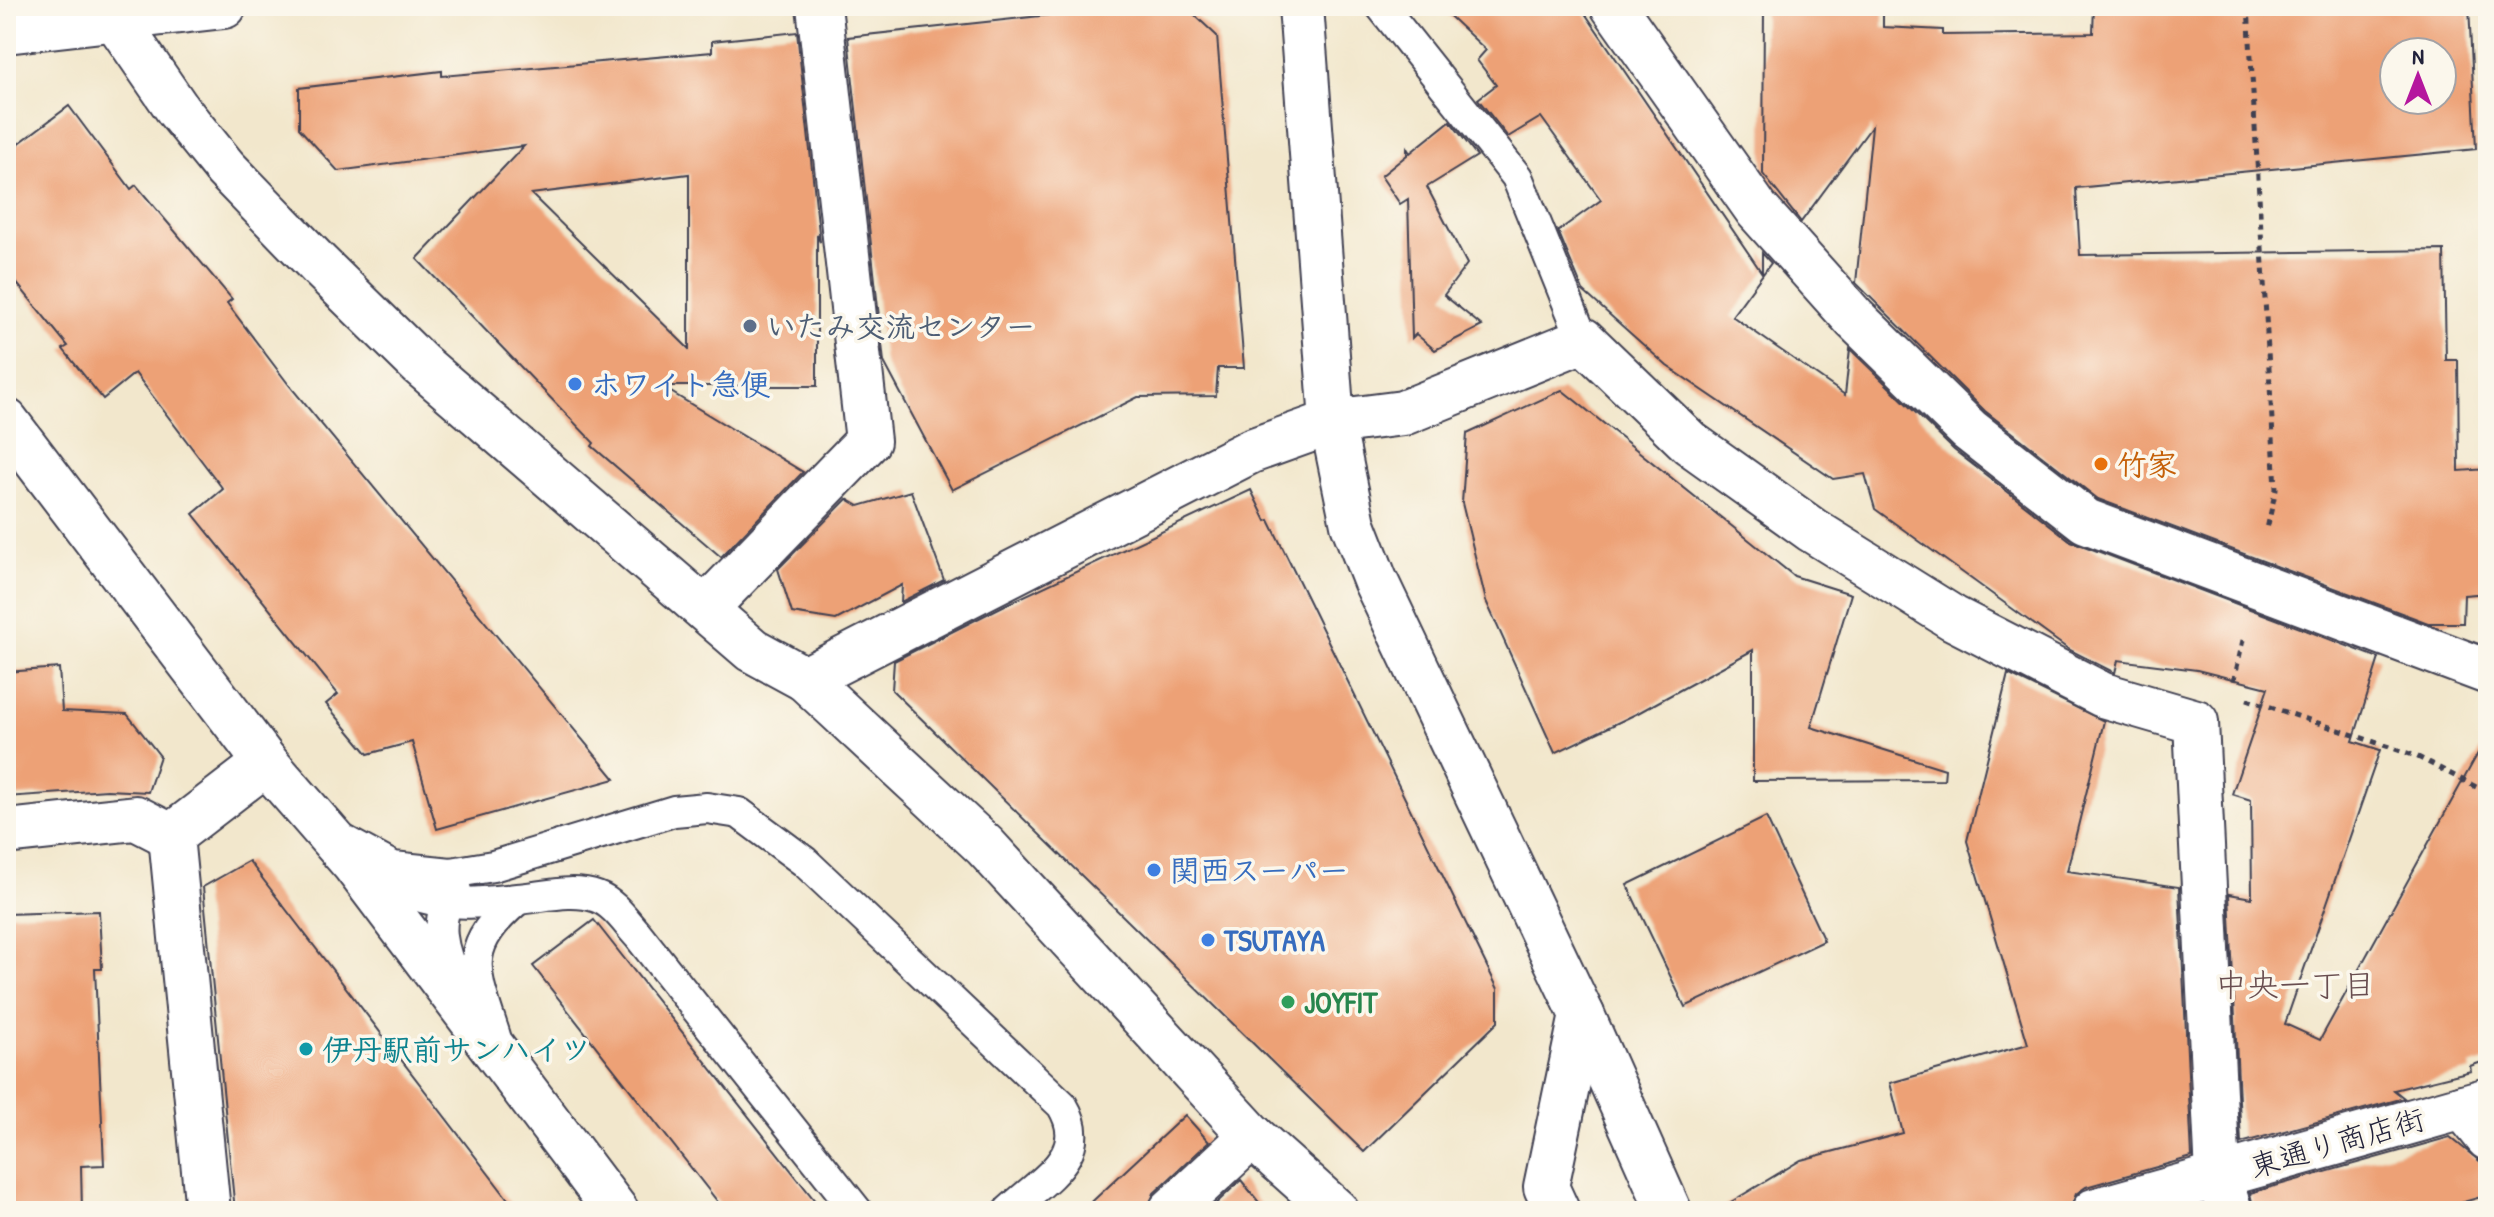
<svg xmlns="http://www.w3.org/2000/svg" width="2494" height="1217" font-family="'Patrick Hand','Klee One',sans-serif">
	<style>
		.building { fill: #eda176; fill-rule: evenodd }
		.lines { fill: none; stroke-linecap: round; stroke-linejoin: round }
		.service-casing { stroke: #414051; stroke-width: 34 }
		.pedestrian-casing { stroke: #414051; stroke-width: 48 }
		.minor-casing { stroke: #414051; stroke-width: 48 }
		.tertiary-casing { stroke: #414051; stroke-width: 48 }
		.secondary-casing { stroke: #414051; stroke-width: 48 }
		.path { stroke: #414051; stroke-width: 5; stroke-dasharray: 6 6; stroke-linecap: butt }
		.service { stroke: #fff; stroke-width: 30 }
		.pedestrian { stroke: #fff; stroke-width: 44 }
		.minor { stroke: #fff; stroke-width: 44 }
		.tertiary { stroke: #fff; stroke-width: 44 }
		.secondary { stroke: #fff; stroke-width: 44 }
		.service-dot { fill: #5c6f8a; stroke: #fbf7ec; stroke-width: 3 }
		.shop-dot { fill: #3f7fe0; stroke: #fbf7ec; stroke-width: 3 }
		.food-dot { fill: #e8710a; stroke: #fbf7ec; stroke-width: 3 }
		.leisure-dot { fill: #2e9e5b; stroke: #fbf7ec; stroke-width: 3 }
		.culture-dot { fill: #0f9aa8; stroke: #fbf7ec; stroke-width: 3 }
		.labels { text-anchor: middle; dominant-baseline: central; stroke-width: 7; stroke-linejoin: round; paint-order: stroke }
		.service-label { font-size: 30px; font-weight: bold; fill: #4e5e75; stroke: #fbf7ec; text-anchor: start }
		.shop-label { font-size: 30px; font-weight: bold; fill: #366cbe; stroke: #fbf7ec; text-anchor: start }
		.food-label { font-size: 30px; font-weight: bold; fill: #c56008; stroke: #fbf7ec; text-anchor: start }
		.leisure-label { font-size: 30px; font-weight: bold; fill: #27864d; stroke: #fbf7ec; text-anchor: start }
		.culture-label { font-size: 30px; font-weight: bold; fill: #0d838f; stroke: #fbf7ec; text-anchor: start }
		.street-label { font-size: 30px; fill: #22223b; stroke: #fbf7ec }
		.neighbourhood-label { font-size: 32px; fill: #694e50; stroke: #fbf7ec }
	</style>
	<rect width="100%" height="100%" fill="#fbf7ec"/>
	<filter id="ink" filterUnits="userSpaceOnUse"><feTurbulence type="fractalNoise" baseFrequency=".0125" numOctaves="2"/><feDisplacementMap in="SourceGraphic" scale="16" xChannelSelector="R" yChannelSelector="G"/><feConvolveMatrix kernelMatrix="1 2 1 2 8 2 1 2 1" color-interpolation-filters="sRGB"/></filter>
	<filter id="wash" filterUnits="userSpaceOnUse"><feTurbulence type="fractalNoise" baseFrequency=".006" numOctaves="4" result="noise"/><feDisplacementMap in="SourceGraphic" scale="32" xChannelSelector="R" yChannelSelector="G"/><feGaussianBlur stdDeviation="1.8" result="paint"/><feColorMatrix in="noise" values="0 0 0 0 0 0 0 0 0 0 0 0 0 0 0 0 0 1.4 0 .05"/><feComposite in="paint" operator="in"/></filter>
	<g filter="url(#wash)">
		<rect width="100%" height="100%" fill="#f2e7cc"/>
		<g id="blocks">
			<g class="building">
				<polygon points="1094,6 1185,6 1217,36 1244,368 1218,368 1216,396 1138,397 952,490 884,362 848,37 1095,10"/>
				<polygon points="1439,6 1580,6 1762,273 1762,253 1771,263 1732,316 1845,395 1850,349 1954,450 2071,541 2379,658 2353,741 2380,750 2285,1024 2320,1040 2488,735 2488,1060 2470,1066 2471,1071 2394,1090 2404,1098 2241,1143 2229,894 2252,898 2251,800 2232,794 2268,688 2197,670 2118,660 2115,673 2068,649 1875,509 1865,474 1833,479 1667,366 1583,291 1558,231 1601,200 1541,117 1508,137 1478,99 1496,85 1477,60 1486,50"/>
				<path d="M1764,6H1883V27L1943,30V35L2093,33L2094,6H2469L2476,149L2076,188L2080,255L2444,250L2446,360H2458L2459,471L2488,469V593L2464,595L2463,623H2428L2098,499L1985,411L1856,283L1872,126L1801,222L1763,174ZM2394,52H2442V100H2394Z"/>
				<path d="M797,32L820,242L817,235V386H661L803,472L721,557L592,446L594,443L417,259L524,146L338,171L299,128V88L442,71V76L712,52V41ZM689,174V349L531,194Z"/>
				<polygon points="69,106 131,189 136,185 232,299 227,303 289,385 615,779 437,829 412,742 368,754 326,704 338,694 193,514 223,489 135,373 103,399 63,349 68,346 6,270 6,153"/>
				<polygon points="1450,121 1477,156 1427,187 1467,264 1444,295 1482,326 1435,350 1416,334 1412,338 1408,199 1400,204 1381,176 1407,155 1407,148 1410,153"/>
				<polygon points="1562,390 1794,576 1851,594 1811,727 1945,769 1944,780 1753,781 1753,650 1638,713 1555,753 1486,601 1462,503 1467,434"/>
				<polygon points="1251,490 1266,521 1269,520 1498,989 1498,1022 1364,1152 892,690 894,661 1007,604"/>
				<polygon points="911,491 944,580 901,602 902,585 836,620 792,613 778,569 847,499 859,506"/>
				<polygon points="59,668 62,711 127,714 160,756 148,792 107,790 6,797 6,672"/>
				<polygon points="2008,674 2104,721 2067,871 2179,887 2192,1157 2086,1187 2076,1194 2070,1211 1716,1211 1801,1160 1903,1133 1890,1083 2028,1044 1967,841"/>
				<polygon points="1766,817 1824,941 1685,1007 1627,885"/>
				<polygon points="249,861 517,1211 235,1211 203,887"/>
				<polygon points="99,911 102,969 95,969 104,1165 81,1166 82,1211 6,1211 6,914"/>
				<polygon points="594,920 823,1211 725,1211 533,966"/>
				<polygon points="1185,1115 1209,1142 1154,1193 1147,1211 1082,1211"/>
				<polygon points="2450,1137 2488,1168 2488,1195 2432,1211 2254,1211 2250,1193"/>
				<polygon points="1241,1180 1266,1211 1208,1211"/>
			</g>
		</g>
	</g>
	<g filter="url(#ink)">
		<use href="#blocks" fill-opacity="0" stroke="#414051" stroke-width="2"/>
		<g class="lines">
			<g class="service-casing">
				<g id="service">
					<polyline points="1381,6 1517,177 1583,340"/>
					<path d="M341,839L393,867L451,873L493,866L674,811L707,808L739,813L805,862L1062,1105C1092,1155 1043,1179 1009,1211"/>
					<path d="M368,872C423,906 453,906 517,899C543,897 572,888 597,897C614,903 626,922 638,935L857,1211"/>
					<path d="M456,891C431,918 443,953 457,983"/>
					<path d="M495,1036C474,971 460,949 517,900"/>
				</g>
			</g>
			<g class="pedestrian-casing">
				<g id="pedestrian">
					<polyline points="805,679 985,846 1252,1136 1171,1211"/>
					<polyline points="1252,1136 1336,1211"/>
					<polyline points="2094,1211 2488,1100"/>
				</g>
			</g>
			<g class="minor-casing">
				<g id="minor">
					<polyline points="112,6 116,20 178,110 225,168 319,265 420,364 752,650 805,679 1251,451 1332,422 1403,413 1583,340 1690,443 1812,530 1953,618 2103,695 2196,722 2218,1176 2230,1211"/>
					<polyline points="1613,6 1757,210 1854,318 1969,430 2086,521 2488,672"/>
					<polyline points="705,609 868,441 819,6"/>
					<polyline points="6,832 136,818 171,836"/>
					<polyline points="2463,1107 2488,1138"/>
					<polyline points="208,1211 171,836 266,763"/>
					<polyline points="1557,1211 1546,1187 1582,1015"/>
				</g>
			</g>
			<g class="tertiary-casing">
				<g id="tertiary">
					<polyline points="1301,6 1332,422 1353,524 1375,580 1582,1015 1669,1211"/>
					<polyline points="6,421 266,763 354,864 616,1211"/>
				</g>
			</g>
			<g class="secondary-casing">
				<polyline id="secondary" points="6,31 224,6"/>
			</g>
			<g class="path">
				<polyline points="2248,6 2276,489 2267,529"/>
				<polyline points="2234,681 2243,640"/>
				<polyline points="2247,699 2416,756 2488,793"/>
			</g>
			<use href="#service" class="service"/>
			<use href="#pedestrian" class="pedestrian"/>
			<use href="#minor" class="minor"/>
			<use href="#tertiary" class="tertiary"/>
			<use href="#secondary" class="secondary"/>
		</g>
	</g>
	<circle class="service-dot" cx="750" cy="326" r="8"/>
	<g class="shop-dot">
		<circle cx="575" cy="384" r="8"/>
		<circle cx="1154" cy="870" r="8"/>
		<circle cx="1208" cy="940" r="8"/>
	</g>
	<circle class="food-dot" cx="2101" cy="464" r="8"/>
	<circle class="leisure-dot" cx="1288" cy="1002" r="8"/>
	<circle class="culture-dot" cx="306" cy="1049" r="8"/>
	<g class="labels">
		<g class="service-label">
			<text x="766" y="326">いたみ交流センター</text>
		</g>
		<g class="shop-label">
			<text x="591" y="384">ホワイト急便</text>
			<text x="1170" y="870">関西スーパー</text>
			<text x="1224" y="940">TSUTAYA</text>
		</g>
		<g class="food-label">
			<text x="2117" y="464">竹家</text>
		</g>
		<g class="leisure-label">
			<text x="1304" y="1002">JOYFIT</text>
		</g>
		<g class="culture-label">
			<text x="322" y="1049">伊丹駅前サンハイツ</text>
		</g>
		<g class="street-label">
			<text transform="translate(2337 1142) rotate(-16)">東通り商店街</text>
		</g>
		<g class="neighbourhood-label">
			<text x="2295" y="984">中央一丁目</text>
		</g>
	</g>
	<rect width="2494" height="1217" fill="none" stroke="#fbf7ec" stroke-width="32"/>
	<g transform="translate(2418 76)"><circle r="38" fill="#fbf7ec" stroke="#a4a2a5" stroke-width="2"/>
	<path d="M0-6L14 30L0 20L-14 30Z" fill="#b5179e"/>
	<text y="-12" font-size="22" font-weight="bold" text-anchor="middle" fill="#22223b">N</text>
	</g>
</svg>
